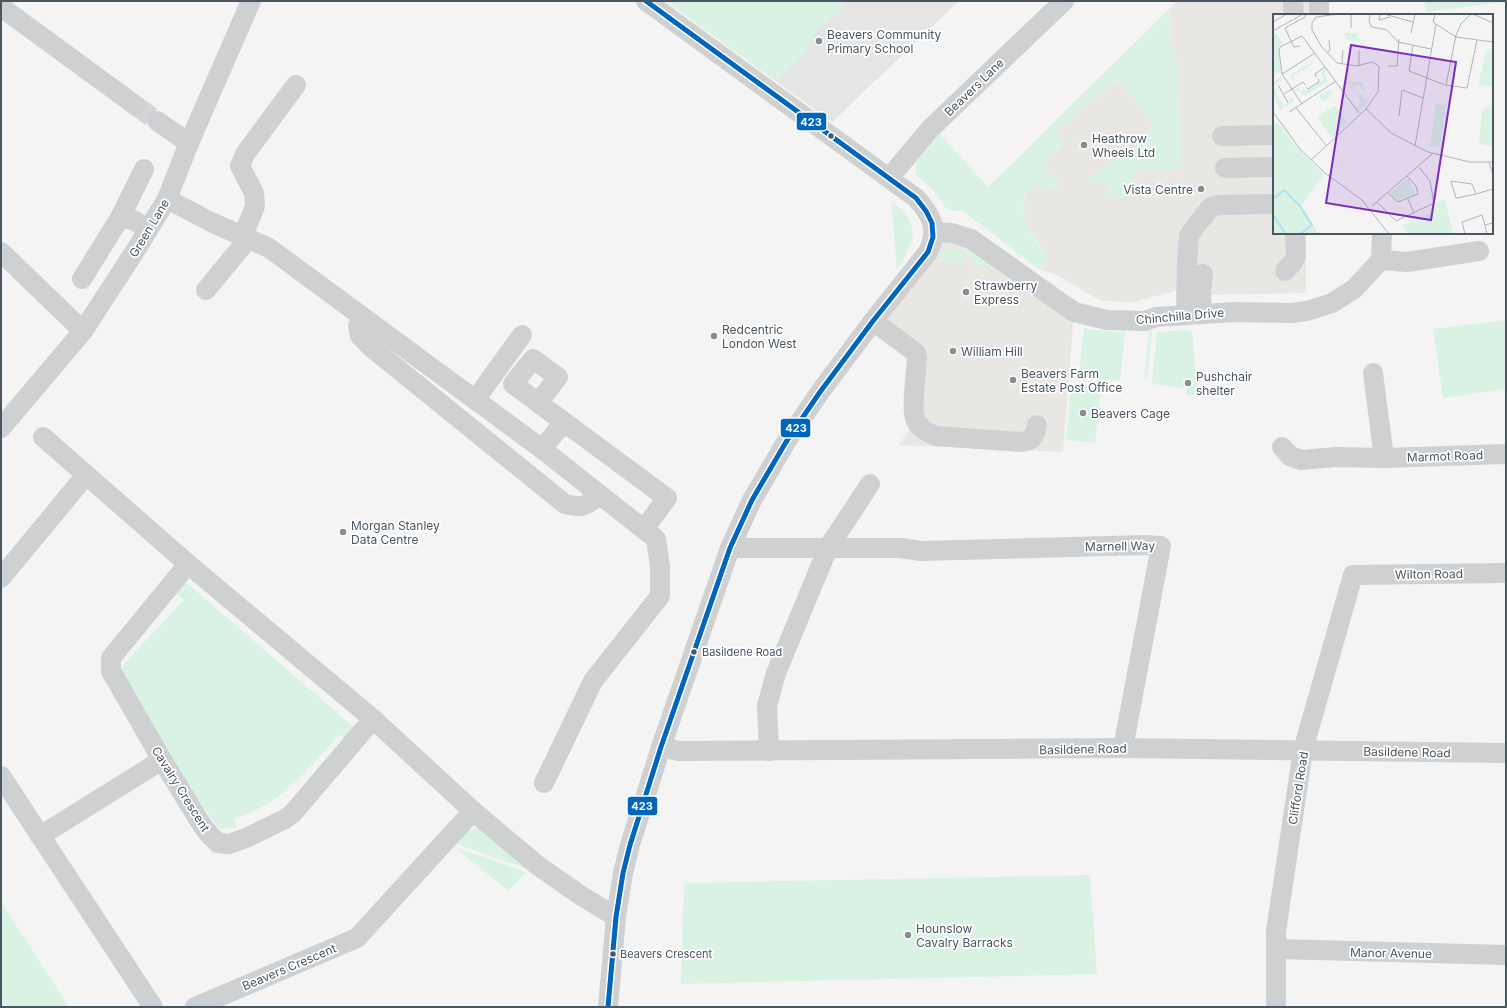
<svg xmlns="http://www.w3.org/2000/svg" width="1507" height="1008" font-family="Inter,sans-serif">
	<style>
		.commercial { fill: #e8e7e3 }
		.education { fill: #e6e5e6 }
		.green { fill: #d9f2e3 }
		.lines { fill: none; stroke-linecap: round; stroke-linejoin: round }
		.minor-tunnel { stroke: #d2d4d7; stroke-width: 20; stroke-dasharray: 20 10; stroke-linecap: butt }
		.minor { stroke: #ced0d2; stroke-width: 20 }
		.bus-1-casing { stroke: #fff; stroke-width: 8 }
		.bus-1 { stroke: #0065bd; stroke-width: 5 }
		.poi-dot { fill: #868d94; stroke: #fff; stroke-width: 1.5 }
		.bus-dot { fill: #4a5661; stroke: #fff; stroke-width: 1.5 }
		.labels { text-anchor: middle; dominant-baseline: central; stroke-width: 3.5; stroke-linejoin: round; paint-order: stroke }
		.bus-label { font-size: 11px; fill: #4a5661; stroke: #fff; text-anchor: start }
		.poi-label { font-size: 12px; fill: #4a5661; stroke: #fff; text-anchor: start }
		.street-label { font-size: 12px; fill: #4a5661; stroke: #fff }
		.inset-river { fill: none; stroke: #aee2f0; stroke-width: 2 }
		.inset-road { fill: none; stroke: #b0b5b9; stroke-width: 1 }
		.view { fill: #7b2cbf; fill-opacity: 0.15; stroke: #7b2cbf; stroke-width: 2 }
		.inset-edge { fill: none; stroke: #4a5661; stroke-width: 2 }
		.line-badge { stroke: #fff; stroke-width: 1.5 }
		.badge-label { font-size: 11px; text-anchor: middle; font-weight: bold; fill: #fff }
	</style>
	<rect width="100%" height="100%" fill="#f4f4f4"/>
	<g class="commercial">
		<polygon points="1177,1 1309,1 1308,15 1274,15 1274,233 1306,233 1306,293 1209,295 1174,291 1131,303 1099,300 1055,274 1040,270 1048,260 1025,221 1023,207 1026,193 1034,183 1042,165 1063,143 1055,132 1112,83 1120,81 1147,115 1169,48 1170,8"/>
		<polygon points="945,232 1074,312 1063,452 898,445 908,432 913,413 917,358 873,321"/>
	</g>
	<polygon class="education" points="666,1 959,1 832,122"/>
	<g class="green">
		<path d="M666,1H845L840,14C828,19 820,26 812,36L814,38L807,45L808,48L777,82Z"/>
		<polygon points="1424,1 1506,1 1506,2 1426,12"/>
		<path d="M1170,8L1169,48H1176L1182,169L1131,171V197L1106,199L1108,184H1093L1087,180L1157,129L1120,81L1112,83L1055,132L1063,142L1042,166L1061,185L1044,191L1034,183C1032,186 1028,189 1026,193C1015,216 1037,241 1048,260L1040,270L963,211H952L946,208L933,190L916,174V162L940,134L988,187Z"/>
		<path d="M891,200C896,205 903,210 907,216C920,236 908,251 897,269Z"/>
		<polygon points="959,245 970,248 995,266 975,265"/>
		<polygon points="950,248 954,249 967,264 937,261 946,250"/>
		<polygon points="1506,320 1506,389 1443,398 1433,329"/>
		<polygon points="1084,328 1093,330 1125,332 1120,381 1079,376"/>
		<polygon points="1187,330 1192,332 1198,396 1186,395 1187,388 1189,388 1189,386 1193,386 1193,381 1184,381 1184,388 1152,384 1157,332"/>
		<polygon points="1149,331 1152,332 1147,380 1144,380"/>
		<polygon points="1071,384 1101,387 1095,443 1066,440"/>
		<path d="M187,583L357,730L349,743L339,735C308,769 280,806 235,818L236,828H218L170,758L120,674L124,664L184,600L174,591L182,585Z"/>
		<polygon points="474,829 479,829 527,869 454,843 468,830"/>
		<polygon points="455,847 526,872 508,891"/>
		<polygon points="1090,875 1097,974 681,984 684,883"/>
		<polygon points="1,902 69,1007 1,1007"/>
	</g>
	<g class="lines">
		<polyline class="minor-tunnel" points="135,105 157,121"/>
		<g class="minor">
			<polyline points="1293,1 1294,15"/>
			<polyline points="1319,1 1319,15"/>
			<polyline points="1,7 135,105"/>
			<polyline points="157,121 189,143"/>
			<polyline points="1222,136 1274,135"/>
			<polyline points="1225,168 1274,167"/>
			<polyline points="889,178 931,128 1064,1"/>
			<polyline points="167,199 211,222 269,248 542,449 656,539 660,566 660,596 593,681 544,783"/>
			<polyline points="121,216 144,169"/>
			<polyline points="934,232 952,233 971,239 1074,312 1107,320 1145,321 1156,317 1234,312 1292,313 1307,311 1332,303 1354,289 1381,260 1382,233"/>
			<polyline points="243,236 255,206 254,193 240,166 245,154 296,85"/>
			<polyline points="1,252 83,331"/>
			<polyline points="1381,260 1407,262 1479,251"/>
			<polyline points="1285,271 1294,261 1296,255 1295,233"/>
			<polyline points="82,279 121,216 135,221 148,230"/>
			<polyline points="206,290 248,239"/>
			<polyline points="1202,313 1201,293 1203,274"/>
			<polyline points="1186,314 1187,262 1189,236 1197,224 1211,207 1219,205 1274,204"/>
			<path d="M363,318L358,326L360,336L372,348L565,504C581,508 588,507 599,494"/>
			<path d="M873,321L916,353L917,358C916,370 915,381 914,393C913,417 912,427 936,436L1022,442C1033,440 1035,436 1037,425"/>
			<polyline points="1373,373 1384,458 1506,454"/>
			<polyline points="475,400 522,335"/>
			<polyline points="538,403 558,377 533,359 513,384 564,422 542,449"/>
			<polyline points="564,422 667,498 644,529"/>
			<polyline points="1,428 83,331 137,248 167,199 189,143 251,1"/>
			<polyline points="43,437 188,564 373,719 473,811 537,865 580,895 616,917"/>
			<polyline points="1282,447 1290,456 1301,460 1336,457 1384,458"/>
			<polyline points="730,548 901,548 921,551 1145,545 1161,546 1123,748"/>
			<polyline points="188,564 111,658 111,671 162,760 202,825 209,834 218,843 229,844 246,838 285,819 293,813 373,719"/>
			<polyline points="1,578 86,475"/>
			<polyline points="661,747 679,751 1123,748 1506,753"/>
			<polyline points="769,751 767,706 776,673 828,548 870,484"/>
			<polyline points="1,776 153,1007"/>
			<polyline points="40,836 162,760"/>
			<polyline points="1276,949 1506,955"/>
			<polyline points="195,1007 357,938 473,811"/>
			<path d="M608,1007L616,917L623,873L630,845L661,747L730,548L752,500L786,442L820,392L873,321L928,252C939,230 932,215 916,198L646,1"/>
			<polyline points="1276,1007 1276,931 1303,750 1353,575 1506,573"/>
		</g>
		<g class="bus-1-casing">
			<polyline id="bus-1" points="608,1007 616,917 623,873 630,845 661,747 730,548 752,500 786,442 820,392 873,321 928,252 933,237 932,223 926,211 916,198 646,1"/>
		</g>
		<use href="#bus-1" class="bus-1"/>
	</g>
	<g class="poi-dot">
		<circle cx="819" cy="41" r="4"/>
		<circle cx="1084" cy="145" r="4"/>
		<circle cx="1201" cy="189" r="4"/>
		<circle cx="966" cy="292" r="4"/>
		<circle cx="714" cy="336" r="4"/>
		<circle cx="953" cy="351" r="4"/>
		<circle cx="1013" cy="380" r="4"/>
		<circle cx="1188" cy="383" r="4"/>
		<circle cx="1083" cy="413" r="4"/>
		<circle cx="343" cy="532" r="4"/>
		<circle cx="908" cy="935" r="4"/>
	</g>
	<g class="bus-dot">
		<circle cx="831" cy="136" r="3.5"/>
		<circle cx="694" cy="652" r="3.5"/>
		<circle cx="613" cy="954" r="3.5"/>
	</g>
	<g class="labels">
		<g class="bus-label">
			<text x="702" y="652">Basildene Road</text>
			<text x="620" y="954">Beavers Crescent</text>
		</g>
		<g class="poi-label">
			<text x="827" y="34">Beavers Community<tspan x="827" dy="14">Primary School</tspan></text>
			<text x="1092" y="138">Heathrow<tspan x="1092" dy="14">Wheels Ltd</tspan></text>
			<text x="1193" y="189" text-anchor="end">Vista Centre</text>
			<text x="974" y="285">Strawberry<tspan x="974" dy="14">Express</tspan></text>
			<text x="722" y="329">Redcentric<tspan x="722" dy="14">London West</tspan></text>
			<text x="961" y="351">William Hill</text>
			<text x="1021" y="373">Beavers Farm<tspan x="1021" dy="14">Estate Post Office</tspan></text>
			<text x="1196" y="376">Pushchair<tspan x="1196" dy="14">shelter</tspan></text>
			<text x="1091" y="413">Beavers Cage</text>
			<text x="351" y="525">Morgan Stanley<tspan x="351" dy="14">Data Centre</tspan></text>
			<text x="916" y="928">Hounslow<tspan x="916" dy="14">Cavalry Barracks</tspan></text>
		</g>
		<g class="street-label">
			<text transform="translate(974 87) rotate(-44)">Beavers Lane</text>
			<text transform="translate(149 228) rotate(-59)">Green Lane</text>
			<text transform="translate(1180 316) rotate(-5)">Chinchilla Drive</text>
			<text transform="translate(1445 456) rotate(-2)">Marmot Road</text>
			<text transform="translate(1120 546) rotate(-1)">Marnell Way</text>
			<text transform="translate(1429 574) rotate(-1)">Wilton Road</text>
			<text transform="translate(1083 749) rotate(-1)">Basildene Road</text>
			<text transform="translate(1407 752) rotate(1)">Basildene Road</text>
			<text transform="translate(1298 788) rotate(-81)">Clifford Road</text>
			<text transform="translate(181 789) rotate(58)">Cavalry Crescent</text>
			<text transform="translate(1391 953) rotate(1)">Manor Avenue</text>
			<text transform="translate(289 967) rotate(-23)">Beavers Crescent</text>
		</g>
	</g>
	<g transform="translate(1273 14)">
		<rect width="220" height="220" fill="#f4f4f4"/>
		<path d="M3,19L10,30L5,33L8,57L0,61V20ZM70,19H84L87,28L75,26ZM213,37L220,38V73L206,71L207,61L198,59L208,60ZM39,48L44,51L41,49L20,62L22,66L20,67L17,61ZM52,55L54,58L51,60L55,67L32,82L25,76L22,78L21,76L25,73L28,77L32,75L33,77L51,66L48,58ZM7,63L9,66L1,71L4,81L11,92L17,88L15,85L18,84L21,88L7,96L0,79V67ZM73,67L90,68V73L92,74L90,78L86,70L80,74L84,81H90V85H98L86,96L83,93L89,89ZM58,76L60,80L50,88L46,81ZM163,89L173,90L167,134L157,132ZM62,92L74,109L59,124L45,104L54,95ZM213,93L220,94V132L210,131L206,128L209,97ZM5,109L24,134L51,160L27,193L46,220H0V112ZM135,164L143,180L125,187L117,179ZM172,186L180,220H134L130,211L164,196L163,188Z" fill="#d9f2e3"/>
		<path class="inset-river" d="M0,185L11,176L27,192L39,211L27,220M0,201L13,220"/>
		<path class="inset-road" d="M66,0L43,3L39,9V16L48,32L64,49L84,52L99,48L106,52L105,78L93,95M97,0L96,8L99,13L114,16L125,28M107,0L106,6L117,3M111,0L140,8M200,0L220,9M0,8L14,0M163,10L183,23L220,28M78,14V0M0,17L30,0M138,19L142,0M125,28L158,35M140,31L136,57L172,71L194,74L204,26M27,32L21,33L12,14L32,3V0M86,37V52M54,39L57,36L56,26M69,50L70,36M115,52H124L126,25M9,60L42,39M43,63L42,60L52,53M5,71L15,89M173,71L183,21L188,10L198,0M33,73L35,75L38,73L46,68L45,65M11,80L30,68L32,71M29,90L9,60L6,37L7,33L29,22L86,99M23,94L53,131M0,98L27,135L52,159L89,186L116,220M16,98L63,67M126,102L129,76L150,84M142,132L163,10L160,8L162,0M38,146L93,95L118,119L155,138L197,148H220M216,148L220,161M115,179L125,188L145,180L143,172L134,162M203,180L199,170L178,167L183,184H184L203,180L213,177L220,175M135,185L141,199M104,188L123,207L161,189L157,167L146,153M99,192L159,140M192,220L189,208L209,201L212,211M214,220L212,211L220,209"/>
		<path class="view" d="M78,31L183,48L158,206L53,189Z"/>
		<rect width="220" height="220" class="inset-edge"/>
	</g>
	<g class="line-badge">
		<rect x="796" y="112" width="31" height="19" rx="4" fill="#0065bd"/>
		<rect x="780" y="418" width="31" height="20" rx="4" fill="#0065bd"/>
		<rect x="627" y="796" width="31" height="20" rx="4" fill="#0065bd"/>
	</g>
	<g class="badge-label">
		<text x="811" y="126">423</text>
		<text x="796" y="432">423</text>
		<text x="642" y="810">423</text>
	</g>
	<rect width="1507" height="1008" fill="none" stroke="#4a5661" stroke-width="4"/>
</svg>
